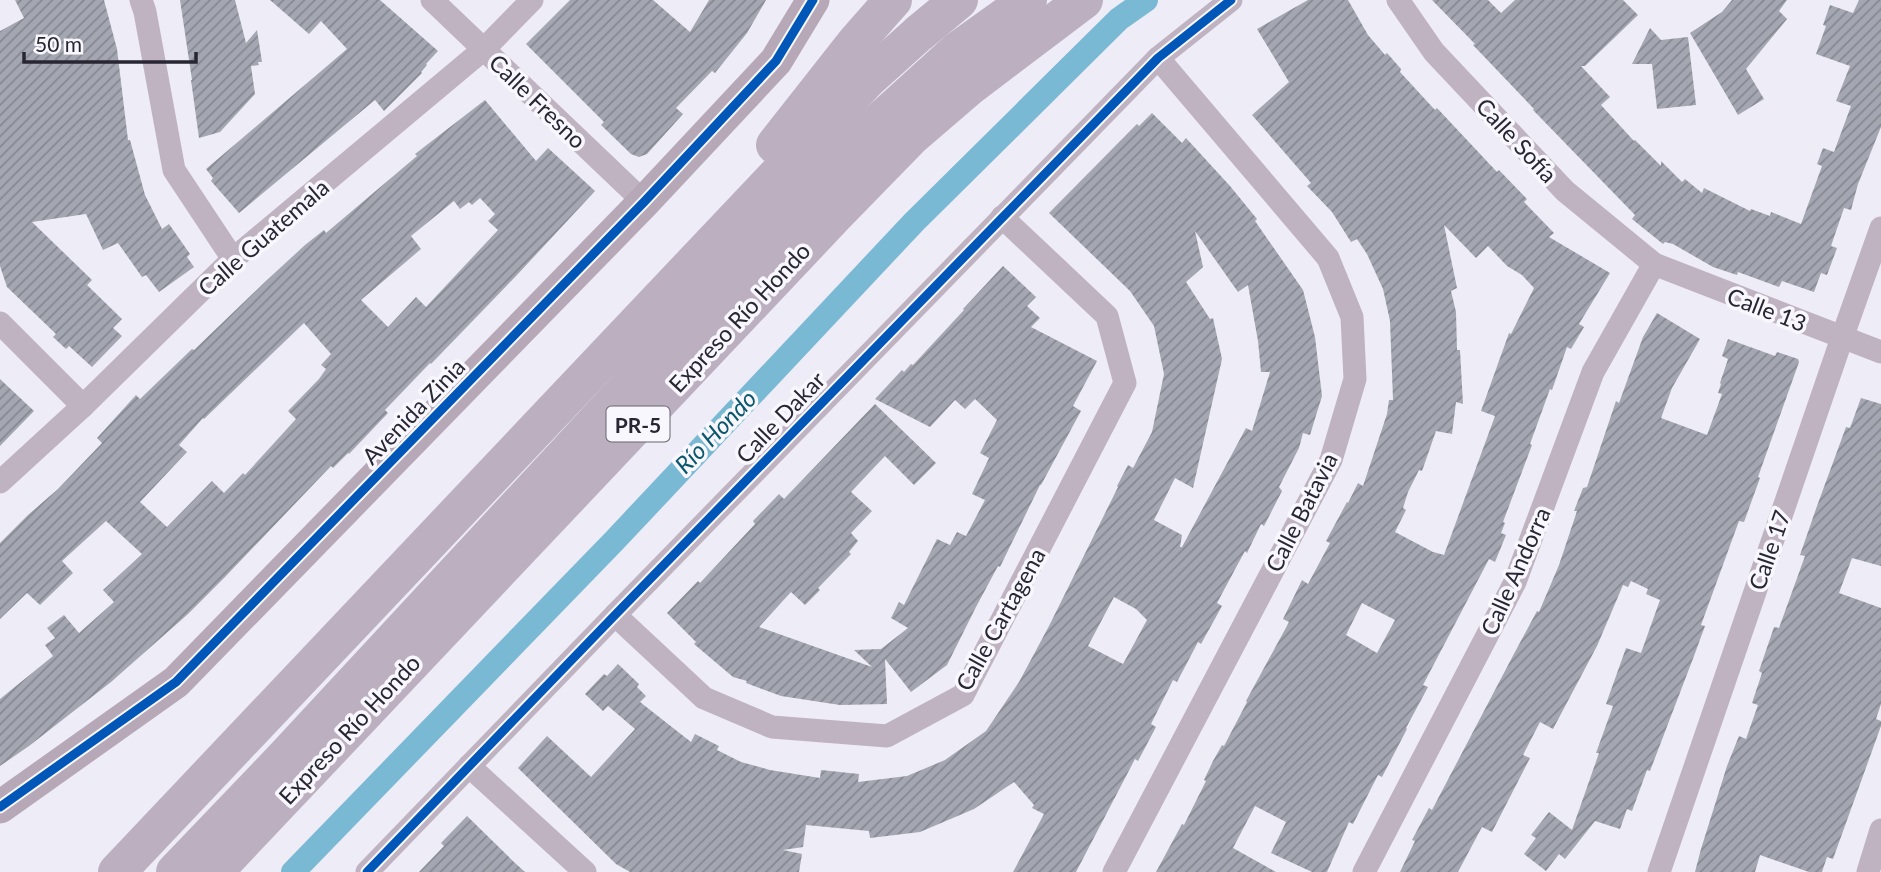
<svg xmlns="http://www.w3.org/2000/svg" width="1881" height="872" font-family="Lato,sans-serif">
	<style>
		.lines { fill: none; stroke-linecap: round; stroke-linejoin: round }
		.canal { stroke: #7ab9d3; stroke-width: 24 }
		.building { fill: url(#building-hatch); fill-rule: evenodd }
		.street { stroke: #bfb3c1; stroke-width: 23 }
		.secondary { stroke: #b6a8b7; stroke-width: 33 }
		.highway { stroke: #bcb0c0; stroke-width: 38 }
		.cycleway-casing { stroke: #f8f7fe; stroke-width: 13 }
		.cycleway { stroke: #0057b8; stroke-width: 9 }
		.labels { text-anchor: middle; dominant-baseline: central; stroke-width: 7; stroke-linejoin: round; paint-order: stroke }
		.shield { fill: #f8f7fe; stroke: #66656f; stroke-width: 2 }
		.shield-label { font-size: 21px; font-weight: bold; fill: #282632 }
		.street-label { font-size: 23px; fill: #282632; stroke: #f8f7fe }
		.water-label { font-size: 24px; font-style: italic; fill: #0b576e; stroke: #f8f7fe }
	</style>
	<defs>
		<pattern id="building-hatch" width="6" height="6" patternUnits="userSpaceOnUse" patternTransform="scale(1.75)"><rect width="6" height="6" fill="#a4a7b1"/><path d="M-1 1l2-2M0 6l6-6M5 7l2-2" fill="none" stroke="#868891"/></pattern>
	</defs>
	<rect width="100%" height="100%" fill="#eeecf7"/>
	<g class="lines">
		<polyline class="canal" points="293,872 615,540 914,222 1119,19 1146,0"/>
	</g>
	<g class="building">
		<polygon points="15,0 104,0 117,49 128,140 130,140 145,195 162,229 169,224 190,254 187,257 194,267 159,292 146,275 142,277 118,243 103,250 86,214 32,222 92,280 87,285 122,319 113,328 122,336 92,367 69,346 66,349 53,337 56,334 7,287 0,266 0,31 24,18"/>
		<polygon points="180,0 235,0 246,43 257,30 262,62 258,62 259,65 251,66 255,94 220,132 199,138 191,80 192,80"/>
		<polygon points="270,0 380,0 438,51 426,64 427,65 421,72 422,73 384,111 375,100 239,213 211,181 213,178 206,169 347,49 321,21 309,34"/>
		<polygon points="570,0 653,0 690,32 709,0 766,0 747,33 715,73 712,71 676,108 683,114 647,154 639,157 631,154 601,125 604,122 526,44"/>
		<path d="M1308,0H1348L1368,35L1385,55L1387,53L1401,69L1400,72L1435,110L1437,108L1497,172L1499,170L1527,199L1524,202L1554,233L1549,237L1610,273L1579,324L1584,327L1571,349L1567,347L1552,390L1550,389L1530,444L1532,445L1503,522L1505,523L1501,533L1506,535L1495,562L1489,559L1423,685L1428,687L1406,728L1407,729L1382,777L1378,775L1353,824L1349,822L1327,872H1312L1271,853L1286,822L1255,806L1233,848L1276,872H1156L1182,824L1184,825L1206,781L1204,780L1213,761L1222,745L1224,746L1247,702L1246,701L1289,622L1283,619L1302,580L1308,584L1330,543L1326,541L1347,502L1348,503L1358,483L1363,486L1387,414L1389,400H1393L1390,321L1383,289L1367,254L1357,239L1351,242L1332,212L1307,186L1311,183L1252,115L1289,82L1257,29ZM1444,225L1476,258L1488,246L1507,266L1522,275L1534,288L1511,334L1509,333L1481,411L1495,416L1444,555L1433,552L1395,532L1406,510L1403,508L1408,492L1419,470L1422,471L1436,431L1452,434L1456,402L1463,404L1460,350H1457L1456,312L1451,291L1457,288ZM1362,603L1395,620L1377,653L1346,635Z"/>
		<polygon points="1432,0 1488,0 1501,13 1515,0 1623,0 1638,15 1585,66 1581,66 1610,97 1601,105 1634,141 1635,140 1661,166 1661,161 1682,182 1685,179 1702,193 1704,188 1750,211 1751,209 1770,216 1771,212 1801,224 1822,166 1817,164 1823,148 1834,152 1851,106 1836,101 1850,66 1816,54 1826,26 1823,25 1830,5 1853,13 1859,0 1881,0 1881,127 1858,184 1851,210 1844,208 1831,246 1837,248 1827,275 1821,273 1814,292 1782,281 1779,287 1738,272 1737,275 1713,267 1673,244 1665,242 1663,244 1632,219 1635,215 1533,110 1534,109 1473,45 1475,44"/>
		<polygon points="1732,0 1787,0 1779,11 1787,19 1746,69 1764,99 1738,115 1690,33 1722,12"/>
		<polygon points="1650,28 1661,40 1688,37 1696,105 1657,109 1652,64 1632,64"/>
		<path d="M485,100L536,161L548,148L595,191L517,275L431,364L430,363L385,410L388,413L349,454L348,453L333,468L331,466L225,577L188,614L111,682L29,746L0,766V699L53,656L45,645L55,638L47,628L64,615L79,633L114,602L103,590L142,554L106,521L62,561L73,573L40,605L27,593L0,619V543L28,515L58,489L102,443L97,438L136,395L140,399L192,349L194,350L267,280L305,245L324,230L326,233L417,156L415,154ZM480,198L495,214L488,221L498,230L426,307L416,297L388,327L361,300L421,249L411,236L454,201L460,209L469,202L472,205ZM304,323L331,354L321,365L326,369L319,379L288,411L296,419L245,475L243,473L224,493L212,481L167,527L140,502L187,452L179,445L203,418L204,419Z"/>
		<path d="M1152,113L1182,143L1186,138L1230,186L1257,219L1255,221L1303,290L1315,337L1322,396L1310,435L1303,433L1299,448L1279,487L1282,491L1264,526L1261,524L1247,553L1245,551L1239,562L1217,603L1222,606L1201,644L1198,642L1177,682L1173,680L1151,724L1156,727L1138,761L1135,759L1076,872H1013L1044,814L1032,808L1034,805L1014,782L974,809L920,832L870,838L869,831L806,825L803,847L783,850L802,854L799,872H630L616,864L518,768L547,736L591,777L635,729L608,706L603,711L585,694L604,674L607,676L618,664L639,684L637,687L646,696L640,702L691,742L695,734L719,746L717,750L741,762L770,770L820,778L821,770L859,774L858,782L907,776L945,760L986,731L1019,682L1049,626L1118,487L1117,486L1128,465L1133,468L1152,432L1164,374L1154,326L1130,291L1049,213L1137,124L1139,126ZM1195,231L1238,292L1248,285L1258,341L1261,372H1270L1252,431L1246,428L1182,547H1180L1182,535L1154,520L1175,478L1193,488L1222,359L1213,318L1210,319L1186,282L1203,267ZM1114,597L1136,609L1147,620L1123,664L1088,646Z"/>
		<polygon points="1003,266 1036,297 1027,306 1040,318 1031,327 1097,361 1073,406 1081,411 1041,485 1040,485 1000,567 998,566 976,607 947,665 911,692 885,659 887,704 840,705 781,696 746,683 747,681 733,677 694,644 696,642 667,613 698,581 700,583 755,524 753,521 779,494 784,499 875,404 936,463 914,485 885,456 851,492 872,511 851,533 858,541 849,552 851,554 818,588 820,590 805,605 791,592 759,627 872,667 854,650 881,649 908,628 891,618 899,602 904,605 937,539 950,545 957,532 966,536 985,500 972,494 989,458 980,453 997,420 975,399 965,409 955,400 930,427 875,399 902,370 904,372 911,364 913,365 964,310 963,309"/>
		<polygon points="1657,313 1700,339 1672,388 1661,418 1707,435 1722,394 1718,393 1721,384 1720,383 1728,359 1722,356 1728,339 1775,356 1777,352 1798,359 1799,362 1758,477 1760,478 1744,522 1739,521 1701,625 1705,626 1694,656 1650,771 1647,770 1632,811 1627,809 1620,829 1595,821 1565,859 1559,854 1546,871 1524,854 1536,838 1531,835 1549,812 1572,830 1599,753 1596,753 1613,706 1606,704 1626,648 1641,653 1660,600 1646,594 1648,589 1631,581 1628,587 1623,585 1597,646 1553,729 1540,722 1523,755 1530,758 1492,832 1482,827 1458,872 1400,872 1415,841 1412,840 1429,808 1432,810 1516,650 1537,611 1539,612 1559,565 1577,511 1574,511 1583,488 1587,487 1616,401 1619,403 1643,337"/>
		<polygon points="0,379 34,411 0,446"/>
		<polygon points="1861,398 1881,404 1881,566 1852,558 1839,593 1881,608 1881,704 1876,719 1881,721 1881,726 1833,859 1827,857 1822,872 1809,872 1760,855 1755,872 1695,872 1701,849 1727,766 1739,736 1746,739 1758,705 1752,703 1762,673 1759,671 1774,627 1779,628 1805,556 1800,555 1817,506 1846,427 1850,428"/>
		<polygon points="467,816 515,863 525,872 419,872 444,846 441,843"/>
	</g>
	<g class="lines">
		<g class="street">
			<polyline points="141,0 145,12 174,170 233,259"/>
			<polyline points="432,0 644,202"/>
			<polyline points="1398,0 1434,52 1565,191 1654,264 1881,352"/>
			<polyline points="0,323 83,406"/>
			<polyline points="0,482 83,406 233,259 484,49 532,0"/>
			<polyline points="615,615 704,698 772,727 887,736 963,695 1125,383 1107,316 1002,217"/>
			<polyline points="469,766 585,872"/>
			<polyline points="367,872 615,615 1158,58 1231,0"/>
			<polyline points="1114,872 1331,460 1355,379 1352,317 1328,258 1158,58"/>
			<polyline points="1364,872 1515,582 1593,372 1654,264"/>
			<polyline points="1659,872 1842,338 1881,228"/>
			<polyline points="1868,872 1881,830"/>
		</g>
		<polyline class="secondary" points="0,807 176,682 644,202 776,61 813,0"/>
		<g class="highway">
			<polyline points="775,145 856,42 893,0"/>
			<polyline points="117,872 868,79 918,34 959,0"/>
			<polyline points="175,872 286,756 847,151 957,51 1028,0"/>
			<polyline points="214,872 835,215 912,136 969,87 1084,0"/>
		</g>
		<g class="cycleway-casing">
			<g id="cycleway">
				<polyline points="0,807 176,682 644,202 776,61 813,0"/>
				<polyline points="367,872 615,615 1158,58 1231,0"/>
			</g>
		</g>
		<use href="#cycleway" class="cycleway"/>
	</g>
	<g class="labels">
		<rect class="shield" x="606.5" y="406.5" width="63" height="35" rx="5"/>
		<g class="shield-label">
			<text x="638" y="424">PR-5</text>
		</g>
		<g class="street-label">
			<text transform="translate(538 101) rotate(44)">Calle Fresno</text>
			<text transform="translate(1517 140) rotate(47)">Calle Sofía</text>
			<text transform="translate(263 237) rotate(-41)">Calle Guatemala</text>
			<text transform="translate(1767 309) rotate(21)">Calle 13</text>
			<text transform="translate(739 317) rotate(-47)">Expreso Río Hondo</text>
			<text transform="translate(413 411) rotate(-46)">Avenida Zinia</text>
			<text transform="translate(780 417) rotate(-46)">Calle Dakar</text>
			<text transform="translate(1301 512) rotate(-63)">Calle Batavia</text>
			<text transform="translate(1769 550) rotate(-71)">Calle 17</text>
			<text transform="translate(1515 571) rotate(-66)">Calle Andorra</text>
			<text transform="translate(1000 619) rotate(-61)">Calle Cartagena</text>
			<text transform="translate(349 729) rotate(-47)">Expreso Río Hondo</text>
		</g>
		<g class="water-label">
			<text transform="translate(715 431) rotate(-46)">Río Hondo</text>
		</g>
	</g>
	<path d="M24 52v10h172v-10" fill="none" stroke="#282632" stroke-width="3.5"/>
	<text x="35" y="52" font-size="21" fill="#282632" stroke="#f8f7fe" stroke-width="5" paint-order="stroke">50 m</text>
</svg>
